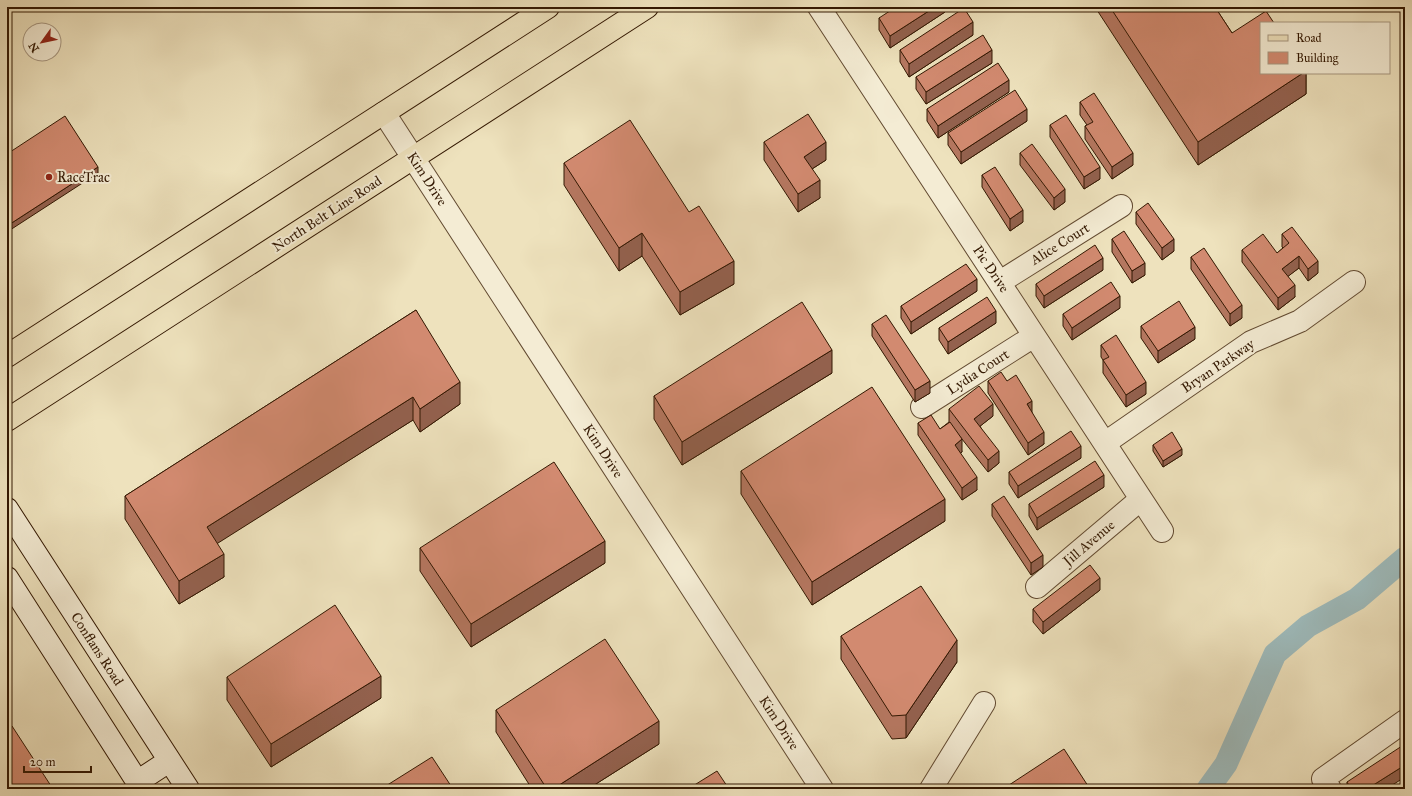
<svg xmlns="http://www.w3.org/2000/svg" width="1412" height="796" font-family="'IM FELL Great Primer',serif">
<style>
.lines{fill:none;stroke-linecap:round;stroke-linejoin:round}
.canal{stroke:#9ebbbc;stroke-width:23}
.minor-casing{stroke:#624a31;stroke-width:24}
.secondary-casing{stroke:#331802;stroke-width:24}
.primary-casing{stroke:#331802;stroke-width:24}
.minor{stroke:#f4ecd4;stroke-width:22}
.secondary{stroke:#f4ecd4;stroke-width:22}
.primary{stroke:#eee2bd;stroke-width:22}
.wall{fill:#b57760;stroke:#331802}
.shaded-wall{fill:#93614e;stroke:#331802}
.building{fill:#d28a70;stroke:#331802}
.poi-dot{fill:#8f2418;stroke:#f4ecd4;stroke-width:1.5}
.labels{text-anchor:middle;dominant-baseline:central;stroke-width:4;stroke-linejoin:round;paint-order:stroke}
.poi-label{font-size:14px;fill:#331802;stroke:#f4ecd4;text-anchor:start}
.street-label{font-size:14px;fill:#331802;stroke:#f4ecd4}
</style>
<rect width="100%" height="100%" fill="#eee2bd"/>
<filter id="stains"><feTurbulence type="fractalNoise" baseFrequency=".005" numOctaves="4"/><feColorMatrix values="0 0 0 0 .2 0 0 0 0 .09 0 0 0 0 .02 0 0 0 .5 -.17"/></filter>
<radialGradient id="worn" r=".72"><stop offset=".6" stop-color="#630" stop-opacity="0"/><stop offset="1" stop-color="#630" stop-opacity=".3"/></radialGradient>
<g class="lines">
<!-- canal -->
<path class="canal" d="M1208,789L1226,764L1275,654L1308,626L1357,599L1405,558"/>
<defs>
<path id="minor" d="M819,7L1162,531
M384,113L822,789
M1000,282L1121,206
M922,407L1034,336
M1105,443L1251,342L1300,321L1354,282
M1037,587L1141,499
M931,789L984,703
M1330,789L1323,779L1405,721"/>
<path id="secondary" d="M7,509L188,789
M7,578L142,789
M137,782L169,761"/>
<path id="primary" d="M7,356L548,7
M7,420L647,7"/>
</defs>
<!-- minor casing -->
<use href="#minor" class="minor-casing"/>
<!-- secondary casing -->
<use href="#secondary" class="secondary-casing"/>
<!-- primary casing -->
<use href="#primary" class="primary-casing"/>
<!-- minor -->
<use href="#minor" class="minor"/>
<!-- secondary -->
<use href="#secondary" class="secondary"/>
<!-- primary -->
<use href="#primary" class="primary"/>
</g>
<!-- wall -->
<path class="wall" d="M945,7V12L890,48L879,30V18Z
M1095,7H1215L1232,33L1306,73V94L1198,165Z
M973,35L909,77L900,62V50Z
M992,63L926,104L916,89V77Z
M1009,92L938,138L927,121V109Z
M1080,102L1133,165L1112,179L1085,139V126L1087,125L1080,115Z
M1027,121L961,164L948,145V133Z
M1050,125L1100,179L1084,189L1050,137Z
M764,142L826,160L812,169L820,198L798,212L764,160Z
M1020,153L1065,202L1054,210L1020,165Z
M564,163L734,284L680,315L642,256L619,271L564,185Z
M982,175L1023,222L1010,231L982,187Z
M1136,212L1174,251L1162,260L1136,224Z
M1282,234L1318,273L1308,281L1299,268L1288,276L1295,297L1278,310L1242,262V250L1277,253L1283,248L1282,247Z
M1112,239L1145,275L1132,283L1112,252Z
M1191,257L1242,318L1230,326L1191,269Z
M1103,270L1044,308L1036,296V284Z
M977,291L911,334L901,318V306Z
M1120,308L1072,340L1063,326V314Z
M416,310L460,404L420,432L413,420L217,543L224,577L179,604L125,519V496Z
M996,323L948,354L939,340V328Z
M872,324L930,393L915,402L872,336Z
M1141,326L1195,339L1158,363L1141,338Z
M1101,345L1146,394L1126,407L1103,373V360L1101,357Z
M832,373L682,465L654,419V396Z
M988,381H1007L1032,413L1044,444L1028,455L988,393Z
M949,409L993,416L980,426L999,463L988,472L958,434L962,452L960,453L977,490L962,500L918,435V423L940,429L949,422Z
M1153,445L1182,455L1163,467L1153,451Z
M1081,458L1018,498L1009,484V472Z
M741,471L945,521L812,605L741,494Z
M1104,487L1037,530L1029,516V504Z
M992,504L1043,567L1031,575L992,516Z
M420,548L605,563L471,647L420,571Z
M1100,590L1043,634L1033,622V609Z
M841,636L957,662L906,738L892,739L841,659Z
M227,677L381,698L271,767L227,700Z
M496,710L659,744L588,789H532L496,732Z
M1347,782L1386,789H1347Z"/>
<!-- shaded-wall -->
<path class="shaded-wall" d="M935,7H945V12L890,48V36Z
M973,22V35L909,77V64Z
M992,50V63L926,104V92Z
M1303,73H1306V94L1198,165V142Z
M1009,80V92L938,138V126Z
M1027,109V121L961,164V152Z
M826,142V160L804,174V157Z
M1133,153V165L1112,179V167Z
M98,167V173L7,232V226Z
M1100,167V179L1084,189V177Z
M820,180V198L798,212V194Z
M1065,189V202L1054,210V198Z
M1023,210V222L1010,231V219Z
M642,233V256L619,271V248Z
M1174,239V251L1162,260V248Z
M1299,256V268L1282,281V269Z
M1103,258V270L1044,308V296Z
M734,261V284L680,315V292Z
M1318,261V273L1308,281V269Z
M1145,263V275L1132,283V271Z
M977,279V291L911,334V322Z
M1295,285V297L1278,310V298Z
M1120,296V308L1072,340V328Z
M1242,305V318L1230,326V314Z
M996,311V323L948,354V342Z
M1195,327V339L1158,363V351Z
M832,350V373L682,465V442Z
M930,381V393L915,402V390Z
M460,382V404L420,432V409Z
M1146,382V394L1126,407V395Z
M413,397V420L207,550V527Z
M1032,401V413L1027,404Z
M993,404V416L974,431V419Z
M1044,432V444L1028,455V443Z
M962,439V452L955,457V445Z
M1081,446V458L1018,498V486Z
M1182,449V455L1163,467V461Z
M999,451V463L988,472V460Z
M1104,475V487L1037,530V518Z
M977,477V490L962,500V488Z
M945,499V521L812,605V582Z
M605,541V563L471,647V624Z
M224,554V577L179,604V581Z
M1043,555V567L1031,575V563Z
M1100,578V590L1043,634V622Z
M957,640V662L906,738V715Z
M381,676V698L271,767V744Z
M659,721V744L588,789H553Z
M1405,765V777L1386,789H1367Z"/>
<!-- building -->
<path class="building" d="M896,7H935L890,36L879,18Z
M1110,7H1215L1232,33L1266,11L1274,23H1261V73H1303L1198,142Z
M964,8L973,22L909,64L900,50Z
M983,35L992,50L926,92L916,77Z
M998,63L1009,80L938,126L927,109Z
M1015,90L1027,109L961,152L948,133Z
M1094,93L1133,153L1112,167L1085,126L1093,122L1080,102Z
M808,114L826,142L804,157L820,180L798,194L764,142Z
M1066,115L1100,167L1084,177L1050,125Z
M65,116L98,167L7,226V154Z
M630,120L689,212L699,206L734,261L680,292L642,233L619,248L564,163Z
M1032,144L1065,189L1054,198L1020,153Z
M995,167L1023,210L1010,219L982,175Z
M1148,203L1174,239L1162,248L1136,212Z
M1292,227L1318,261L1308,269L1299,256L1282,269L1295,285L1278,298L1242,250L1263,234L1277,253L1289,243L1282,234Z
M1124,231L1145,263L1132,271L1112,239Z
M1095,245L1103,258L1044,296L1036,284Z
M1204,248L1242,305L1230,314L1191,257Z
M966,264L977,279L911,322L901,306Z
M1111,282L1120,296L1072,328L1063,314Z
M987,297L996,311L948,342L939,328Z
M1179,301L1195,327L1158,351L1141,326Z
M802,302L832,350L682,442L654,396Z
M416,310L460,382L420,409L413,397L207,527L224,554L179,581L125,496Z
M886,315L930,381L915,390L872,324Z
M1116,335L1146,382L1126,395L1103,360L1109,357L1101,345Z
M1001,372L1007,381L1016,375L1032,401L1027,404L1044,432L1028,443L988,381Z
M979,386L993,404L974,419L999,451L988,460L949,409Z
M872,387L945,499L812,582L741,471Z
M931,415L940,429L950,422L962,439L955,445L977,477L962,488L918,423Z
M1071,431L1081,446L1018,486L1009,472Z
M1172,432L1182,449L1163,461L1153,445Z
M1095,461L1104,475L1037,518L1029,504Z
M554,462L605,541L471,624L420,548Z
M1004,496L1043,555L1031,563L992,504Z
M1090,565L1100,578L1043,622L1033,609Z
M921,586L957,640L906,715L892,716L841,636Z
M335,605L381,676L271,744L227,677Z
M605,639L659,721L553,789H547L496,710Z
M12,726L53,789H7V729Z
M1405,744V765L1367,789H1351L1347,782Z
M1064,749L1090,789H1003Z
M432,757L453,789H381Z
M717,771L729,789H688Z"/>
<!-- markers -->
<circle class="poi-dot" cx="49" cy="177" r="4"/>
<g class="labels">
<!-- poi labels -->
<g class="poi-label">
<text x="57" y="177">RaceTrac</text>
</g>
<!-- street labels -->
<g class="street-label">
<text transform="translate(427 179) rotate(57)">Kim Drive</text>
<text transform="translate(327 214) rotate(-33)">North Belt Line Road</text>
<text transform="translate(1060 244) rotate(-32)">Alice Court</text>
<text transform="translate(991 269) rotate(56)">Pic Drive</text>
<text transform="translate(1218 366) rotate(-34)">Bryan Parkway</text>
<text transform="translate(978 372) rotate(-33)">Lydia Court</text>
<text transform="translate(603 451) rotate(57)">Kim Drive</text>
<text transform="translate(1089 543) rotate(-40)">Jill Avenue</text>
<text transform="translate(97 649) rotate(57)">Conflans Road</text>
<text transform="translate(779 723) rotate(57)">Kim Drive</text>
</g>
</g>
<!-- margin -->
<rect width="1412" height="796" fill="none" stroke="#eee2bd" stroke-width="24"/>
<rect x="8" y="8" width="1396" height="780" fill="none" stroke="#331802" stroke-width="2"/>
<rect x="12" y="12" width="1388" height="772" fill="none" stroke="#331802"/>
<!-- legend -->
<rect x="1260" y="22" width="130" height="52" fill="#f4ecd4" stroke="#a79780"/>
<rect x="1268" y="35" width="20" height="6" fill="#eee2bd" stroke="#a79780"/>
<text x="1296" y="42" font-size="12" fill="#331802">Road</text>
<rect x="1268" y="52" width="20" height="12" fill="#d28a70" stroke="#a79780"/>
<text x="1296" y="62" font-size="12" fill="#331802">Building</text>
<!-- north arrow -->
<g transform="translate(42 42) rotate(237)"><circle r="19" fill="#f4ecd4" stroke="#a79780"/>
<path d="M0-3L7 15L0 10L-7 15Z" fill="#8f2418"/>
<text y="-6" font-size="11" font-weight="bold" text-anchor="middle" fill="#331802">N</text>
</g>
<!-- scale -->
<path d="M24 766v6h67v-6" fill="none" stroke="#331802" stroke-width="2"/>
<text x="30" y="766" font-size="12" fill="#331802" stroke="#f4ecd4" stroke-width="3" paint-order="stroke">20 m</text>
<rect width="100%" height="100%" filter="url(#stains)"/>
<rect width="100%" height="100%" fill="url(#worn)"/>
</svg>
